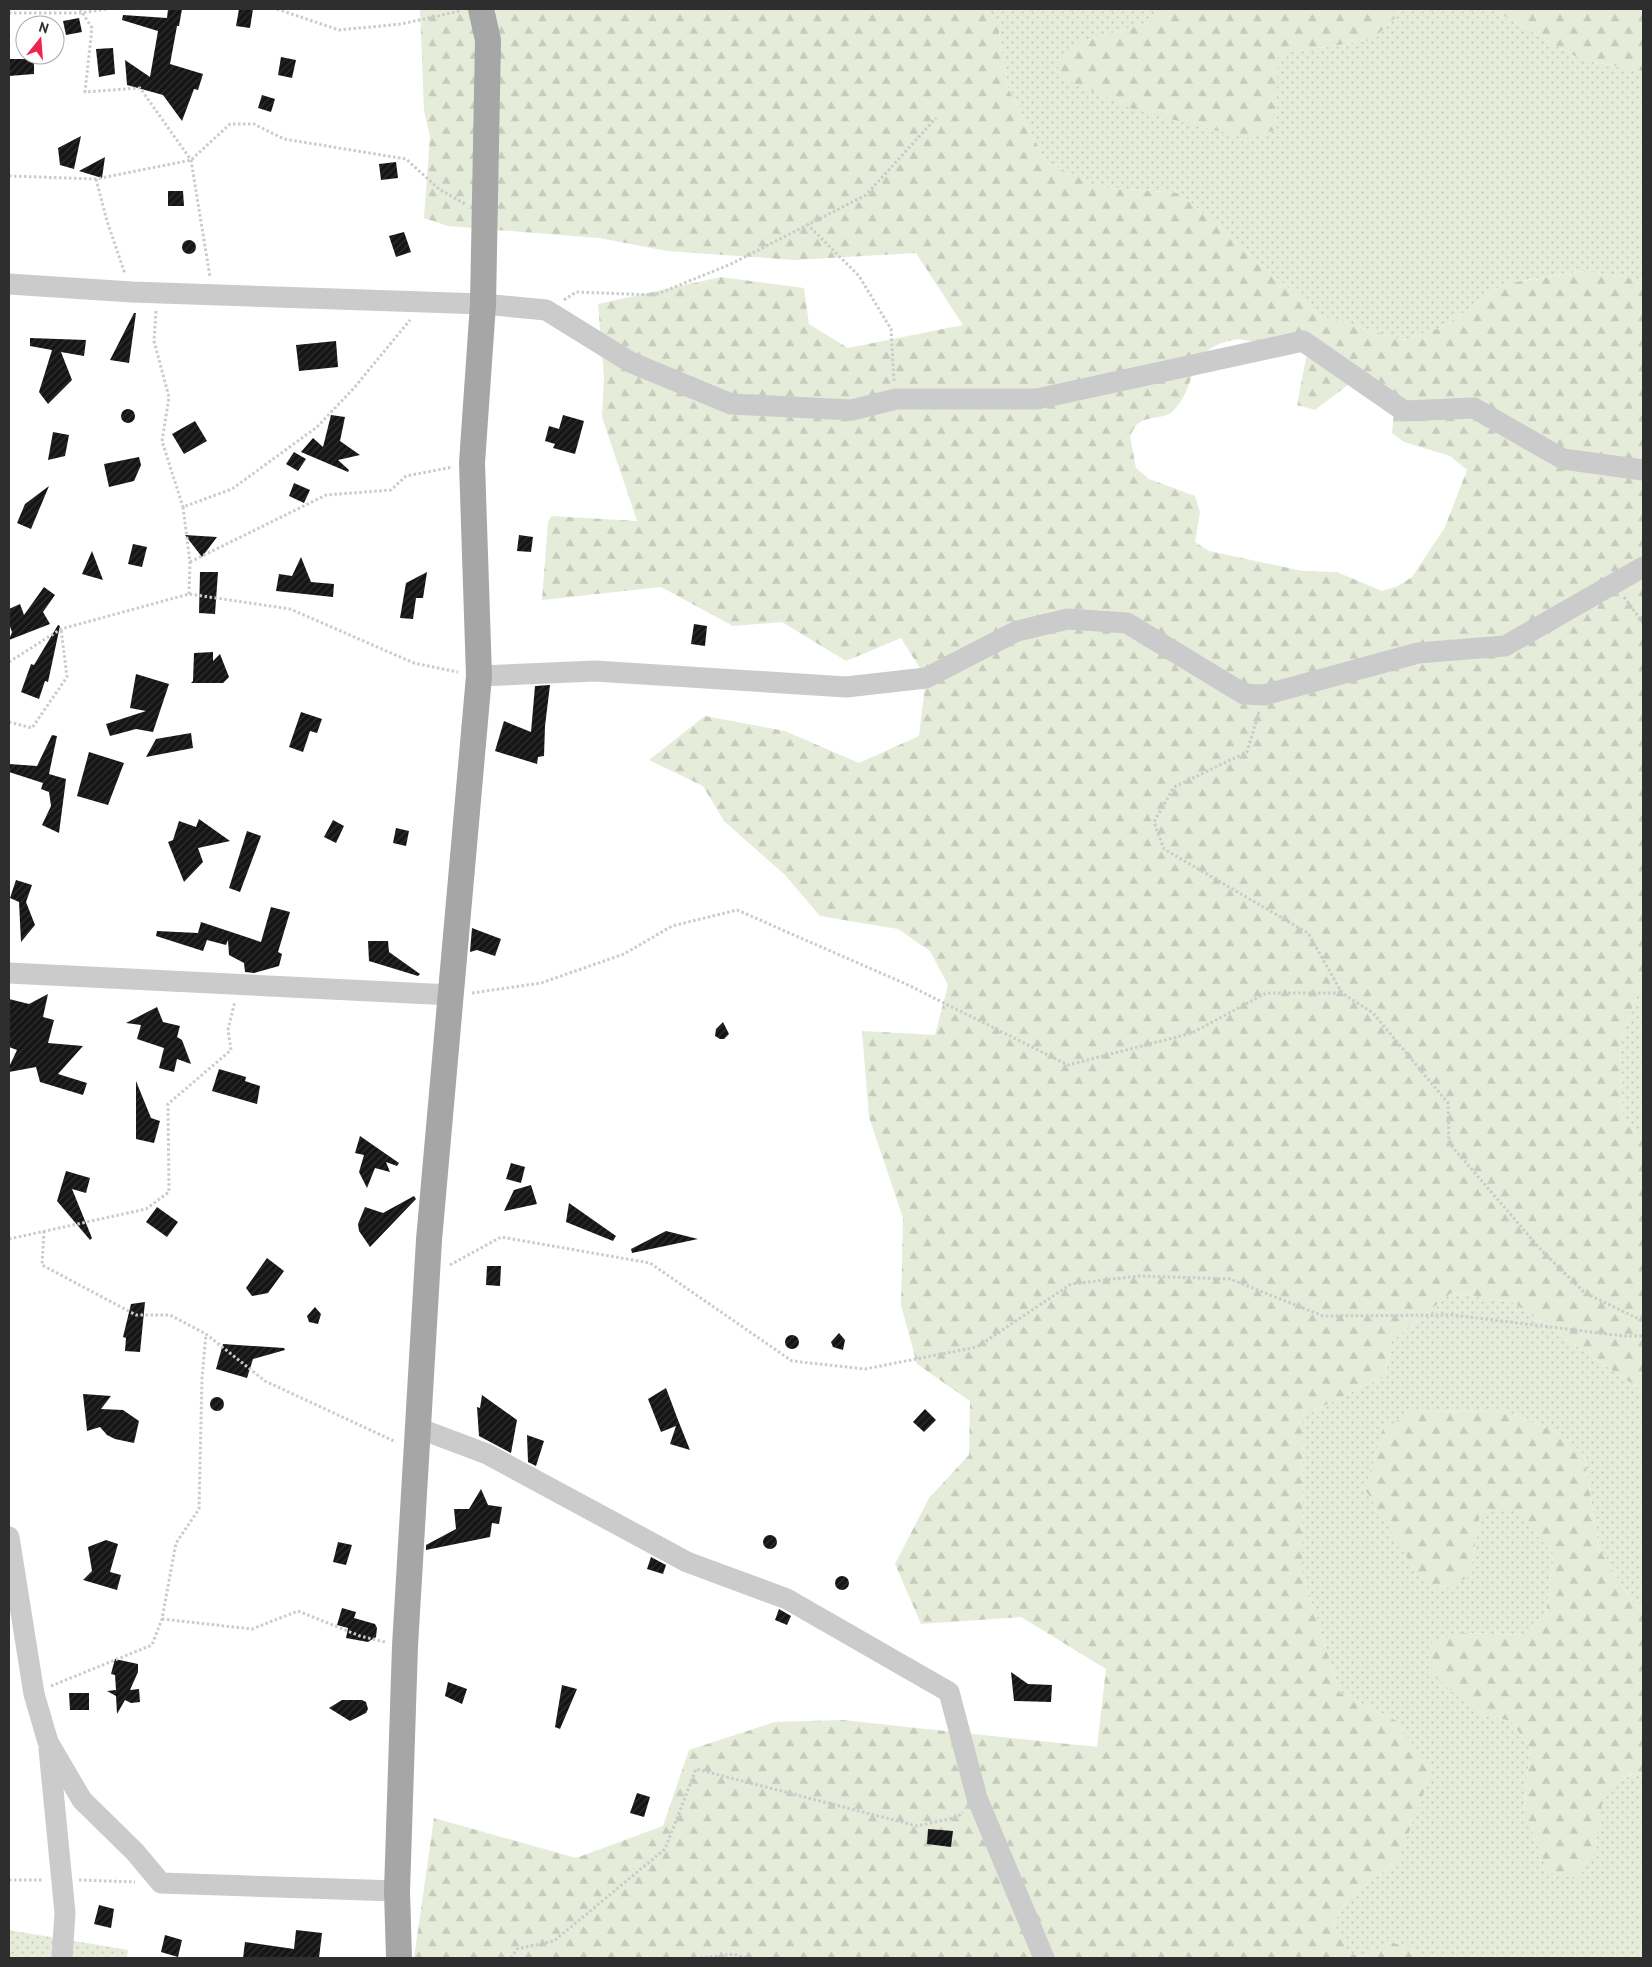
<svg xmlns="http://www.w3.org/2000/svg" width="1652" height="1967" font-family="'PT Sans',sans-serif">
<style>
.grass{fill:url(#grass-dots)}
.forest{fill:url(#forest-firs);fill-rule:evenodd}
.building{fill:url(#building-hatch)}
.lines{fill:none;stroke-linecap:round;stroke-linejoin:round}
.path{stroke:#cbcbcb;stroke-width:3;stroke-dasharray:2.5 2.5;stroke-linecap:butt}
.minor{stroke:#cbcbcb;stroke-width:21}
.major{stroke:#a6a6a6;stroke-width:26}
</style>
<defs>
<pattern id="grass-dots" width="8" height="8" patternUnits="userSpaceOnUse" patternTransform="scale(1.25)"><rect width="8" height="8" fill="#e6ecda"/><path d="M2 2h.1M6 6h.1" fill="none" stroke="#c6cbbb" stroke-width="1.8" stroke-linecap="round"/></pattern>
<pattern id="forest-firs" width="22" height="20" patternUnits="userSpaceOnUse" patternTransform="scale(1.25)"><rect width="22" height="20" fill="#e6ecda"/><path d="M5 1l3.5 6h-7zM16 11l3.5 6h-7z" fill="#c6cbbb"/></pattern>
<pattern id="building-hatch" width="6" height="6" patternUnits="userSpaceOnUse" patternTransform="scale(1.25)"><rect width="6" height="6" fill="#151515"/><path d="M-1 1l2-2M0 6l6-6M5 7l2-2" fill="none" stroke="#2f2f2f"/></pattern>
</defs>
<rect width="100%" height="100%" fill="#fff"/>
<!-- grass -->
<path class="grass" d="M981,9H1160L1157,20L1081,42L1276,130L1277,54L1372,40L1395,18L1391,9H1499L1502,15L1582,60L1643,71V280L1583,271L1503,284L1445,326L1404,340L1320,316L1180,193L1098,187L1046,162L1008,88L997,19Z
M1643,977V1140L1623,1119L1620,1044Z
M1451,1293L1512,1302L1643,1391V1609L1633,1603L1599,1549L1584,1455L1561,1434L1505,1411L1411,1412L1470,1576L1480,1514L1511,1507L1554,1554L1546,1615L1522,1635L1461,1633L1479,1714L1511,1721L1530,1748L1524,1811L1595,1852L1603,1791L1632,1774L1643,1777V1958H1420V1952L1391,1942L1362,1957L1349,1953L1333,1925L1348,1898L1398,1861L1395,1720L1340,1693L1302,1571L1303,1416L1385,1376L1392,1341Z
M9,1930L128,1950L127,1958H9Z"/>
<!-- forest -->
<path class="forest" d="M420,9H981L997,19L1008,88L1046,162L1098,187L1180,193L1320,316L1404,340L1445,326L1503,284L1584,271L1643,280V977L1620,1044L1623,1119L1643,1140V1391L1512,1302L1451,1293L1392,1341L1385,1376L1303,1416L1302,1571L1340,1693L1395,1720L1432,1771L1398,1861L1348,1898L1333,1925L1349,1953L1362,1957L1391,1942L1421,1952L1420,1958H414L434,1818L576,1858L663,1826L689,1750L775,1722L842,1720L1097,1747L1106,1669L1021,1617L921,1624L895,1564L929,1498L969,1455L970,1401L917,1364L901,1305L903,1218L869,1117L862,1031L935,1035L948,985L930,951L898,929L820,916L785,875L724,821L703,786L649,760L705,716L785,731L859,763L919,736L926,678L901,638L846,661L782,622L733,626L661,587L542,600L548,523L551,516L637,521L602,417L604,377L598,304L721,277L804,288L809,324L848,348L963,325L916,253L794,260L667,251L599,238L448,226L424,218L430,136L424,111ZM1239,339L1273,345L1307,353L1297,405L1315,410L1357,378L1395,401L1392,433L1404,442L1450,456L1467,470L1445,527L1412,577L1398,586L1382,591L1337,572L1303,571L1209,551L1195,542L1200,512L1195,496L1149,479L1136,468L1130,436C1132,432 1135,425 1139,423C1148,416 1163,419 1172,412C1201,385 1182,347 1239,339Z
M1160,9H1391L1395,18L1372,40L1278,54L1276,130L1246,138L1135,110L1062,78L1056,63L1081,42L1156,20Z
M1499,9H1643V71L1582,60L1502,15Z
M1505,1411L1561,1434L1584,1455L1599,1549L1633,1603L1643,1609V1777L1631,1774L1604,1791L1595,1852L1578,1879L1548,1872L1524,1811L1530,1748L1511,1721L1479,1714L1431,1674L1432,1642L1461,1633L1522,1635L1546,1615L1554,1554L1511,1508L1480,1514L1470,1576L1441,1591L1415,1570L1365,1489L1383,1429L1411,1412Z"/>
<!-- building -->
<path class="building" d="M168,9H182L179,26H177L170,64L203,74L198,90L194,89L182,121L163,95L127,85L125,60L150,77L158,31L122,20L123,15L167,18Z
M239,9H253L250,28L236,26Z
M79,18L82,32L66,35L63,21Z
M113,48L115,74L99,77L96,49Z
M281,57L296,60L292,78L278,75Z
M9,59H34V74L9,76Z
M262,95L275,99L271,112L258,108Z
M81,136L74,169L60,165L58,148Z
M105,157L102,178L79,171Z
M396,162L398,178L381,180L379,164Z
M168,191H183L184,206H168Z
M404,232L411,252L396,257L389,236Z
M182 247a7 7 0 1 1 14 0a7 7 0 1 1-14 0Z
M134,313H136L129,363L110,360Z
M30,338L86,340L84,356L61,352L72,380L48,404L39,392L52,350L30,346Z
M336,341L338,367L299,371L296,345Z
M121 416a7 7 0 1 1 14 0a7 7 0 1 1-14 0Z
M331,415L345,417L340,441L360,455L338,460L349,470L348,472L301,452L313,438L323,447Z
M563,415L584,421L575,454L553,448L555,444L545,441L549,426L559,429Z
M195,421L207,441L184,454L172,434Z
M53,432L69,435L65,456L48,460Z
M294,452L306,459L298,471L286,464Z
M139,457L141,465L134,481L109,487L104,464Z
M294,483L310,490L304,503L289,496Z
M49,486L31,529L17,523L25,504Z
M185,535L217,537L202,557Z
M519,535L533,537L531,552L517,551Z
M133,544L147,547L142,567L128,564Z
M92,551L103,580L82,574Z
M301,557L311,582L334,584L333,597L276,591L279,574L292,576Z
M200,572H218L215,614L199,613Z
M427,572L423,598H416L413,619L400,618L406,583Z
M44,587L55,595L43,612L50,624L9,640L12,632L9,624V609L20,604L24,615Z
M694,624L707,626L705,646L691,644Z
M58,625L60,626L48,682L45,681L39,699L21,692L31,664L34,665Z
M213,652V661L220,654L229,677L223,683H191L193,681L194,653Z
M136,674L169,684L153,732L136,729L110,736L106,724L146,711L130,708Z
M550,685L545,726L544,756L538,757L537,764L495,751L504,721L531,732L535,686Z
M301,712L322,719L317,733L310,731L303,752L289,747Z
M191,733L193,748L146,757L156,739Z
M52,735L57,736L49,774L66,779L59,833L42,825L51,806L49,792L41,789L43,783L9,772V764L37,766Z
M89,752L124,763L108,805L77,796Z
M199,819L230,841L198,848L203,862L184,882L168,842L173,840L179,821L196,827Z
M333,820L344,826L336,843L324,837Z
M396,828L409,831L406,846L393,843Z
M247,831L261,836L240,892L229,888Z
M16,880L32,885L26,902L35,925L21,942L19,902L10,898Z
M271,907L290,912L278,952L282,954L279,966L254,973L245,972L244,963L229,955L228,940L226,945L207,940L203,951L156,936L157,931L198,933L201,922L261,942Z
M472,928L501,939L495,956L477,950L470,952Z
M368,941H388L389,952L420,974L418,976L369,961Z
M48,994L43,1017L54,1020L48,1043L83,1046L58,1074L87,1083L83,1095L40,1082L36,1067L9,1072V1067L17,1050L9,1047V999L29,1004Z
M157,1007L163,1022L180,1026L177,1037L182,1040L191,1064L177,1059L174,1072L159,1068L164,1048L137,1039L141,1025L126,1023Z
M723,1022L729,1034L724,1039H720L715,1036L716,1029Z
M219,1069L246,1077L245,1081L260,1086L257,1104L212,1091Z
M136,1081L151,1118L160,1121L154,1143L136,1139Z
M360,1136L399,1163L397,1166L386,1162L390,1172L375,1168L367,1188L359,1172L364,1155L355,1153Z
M511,1163L525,1167L521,1183L506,1179Z
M66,1171L90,1178L86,1193L72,1189L92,1238L90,1240L57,1201Z
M531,1185L537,1204L504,1211L514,1190Z
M414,1196L416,1199L370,1247L359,1231L358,1224L365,1207L383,1213Z
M569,1203L616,1236L613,1241L566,1222Z
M157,1207L178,1222L167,1237L146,1222Z
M666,1231L698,1239L632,1253L631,1249Z
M267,1258L284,1271L268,1293L252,1296L246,1288Z
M487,1266H501L500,1286L486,1285Z
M145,1302L140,1352L125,1351L126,1338L123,1337L131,1304Z
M315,1307L321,1314L318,1324L309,1322L307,1316Z
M839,1333L845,1340L843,1350L833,1347L831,1342Z
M785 1342a7 7 0 1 1 14 0a7 7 0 1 1-14 0Z
M223,1344L284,1348L285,1350L253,1359L247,1378L216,1369Z
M666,1388L678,1420L690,1450L670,1444L676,1426L661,1432L648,1399Z
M83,1394L111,1396L101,1409L123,1410L139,1421L134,1443L115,1439L107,1435L100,1427L87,1431Z
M482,1395L517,1420L511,1453L479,1436L477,1407L480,1408Z
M210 1404a7 7 0 1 1 14 0a7 7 0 1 1-14 0Z
M925,1409L936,1420L924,1432L913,1422Z
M527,1435L544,1441L536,1466L528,1462Z
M481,1489L488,1505L502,1507L499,1524L492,1523L490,1537L426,1550V1545L456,1529L454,1509H469Z
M763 1542a7 7 0 1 1 14 0a7 7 0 1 1-14 0Z
M106,1540L118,1544L110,1572L121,1575L117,1590L83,1580L92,1571L88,1547Z
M338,1542L352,1545L346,1565L333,1562Z
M651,1557L666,1565L663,1574L647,1569Z
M835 1583a7 7 0 1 1 14 0a7 7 0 1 1-14 0Z
M342,1608L356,1612L354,1618L375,1624L377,1628L376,1637L368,1642L346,1638L348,1628L337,1625Z
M779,1609L791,1616L787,1625L775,1620Z
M115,1659L138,1664V1672L130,1690L139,1689L140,1702L131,1703L125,1700L117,1714L116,1696L107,1691L116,1690L115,1675L111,1674Z
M1011,1672L1028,1684L1052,1685L1051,1702L1014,1701Z
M448,1682L467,1689L462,1704L445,1696Z
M562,1685L577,1689L560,1729L555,1727Z
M69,1693H89V1710H70Z
M342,1700H362L366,1702L368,1709L366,1713L350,1721L329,1708Z
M637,1793L650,1797L644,1817L630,1813Z
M928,1829L953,1831L951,1847L927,1844Z
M99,1905L114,1909L111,1928L94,1924Z
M296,1930L322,1933L319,1958H243L245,1942L294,1949Z
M165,1935L182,1940L178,1957L161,1952Z"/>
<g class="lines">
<!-- path -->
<path class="path" d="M80,9L92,28L85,92L140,88L191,160L210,277
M277,9L339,30L401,24L460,11
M9,13H80L107,9
M9,176L96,179L191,160L230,124H254L284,139L406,159L439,189L465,204
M96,179L107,221L125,274
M807,224L859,276L891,329L894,381
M564,300L576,292L655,295L731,264L866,195L936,118
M156,311L154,341L169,397L162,441L183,507
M190,562L326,495L391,490L406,476L453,467
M189,594L190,562L183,507L232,489L317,427L354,388L410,320
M1624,597L1643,623
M9,662L61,629L189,594L290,609L414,663L458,672
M1259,712L1247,752L1174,787L1154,822L1164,849L1308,933L1342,993L1373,1013L1448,1103L1449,1143L1542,1251L1585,1293L1643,1321
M9,722L32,728L67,677L61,629
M472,993L541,983L624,954L672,926L737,910L908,985L1068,1065L1192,1033L1266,993H1342
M44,1231L42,1265L136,1315H170L206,1334L265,1381L396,1442
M9,1239L146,1209L169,1192L168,1104L231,1050L228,1030L235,1001
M450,1265L501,1237L650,1263L792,1361L865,1369L977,1347L1071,1284L1139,1276L1230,1279L1323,1316L1453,1315L1624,1336H1643
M162,1619L252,1629L298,1611L360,1636L385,1642
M51,1686L152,1645L162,1619L176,1543L199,1509L202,1378L206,1334
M9,1880H43
M79,1880L135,1882
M511,1958L517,1949L554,1941L665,1849L696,1769L917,1826L958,1817L963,1812
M700,1958L734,1954L745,1958"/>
<!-- minor -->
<path class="minor" d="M9,284L132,292L483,304L546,310L630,362L731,404L852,410L896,399H1037L1303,341L1404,411L1474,408L1563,459L1643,470
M479,676L595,671L846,687L926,678L1017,631L1068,619L1127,623L1244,694L1264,695L1418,653L1505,646L1643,567
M9,973L451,995
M418,1428L487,1454L687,1562L787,1599L949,1692L977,1798L1044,1958
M9,1537L34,1694L48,1742L82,1800L135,1852L161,1883L397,1891
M49,1749L65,1913L62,1958"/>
<!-- major -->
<path class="major" d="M399,1958L397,1891L405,1646L429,1240L479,676L472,463L483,304L488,40L481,9"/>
</g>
<!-- border -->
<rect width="1652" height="1967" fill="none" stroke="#2e2e2e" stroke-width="20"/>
<!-- north arrow -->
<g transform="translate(40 40) rotate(17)"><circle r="24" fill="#ffffff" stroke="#ababab"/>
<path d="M0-4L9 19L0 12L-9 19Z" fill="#ef2551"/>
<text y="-8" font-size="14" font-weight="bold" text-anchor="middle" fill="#2e2e2e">N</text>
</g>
</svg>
